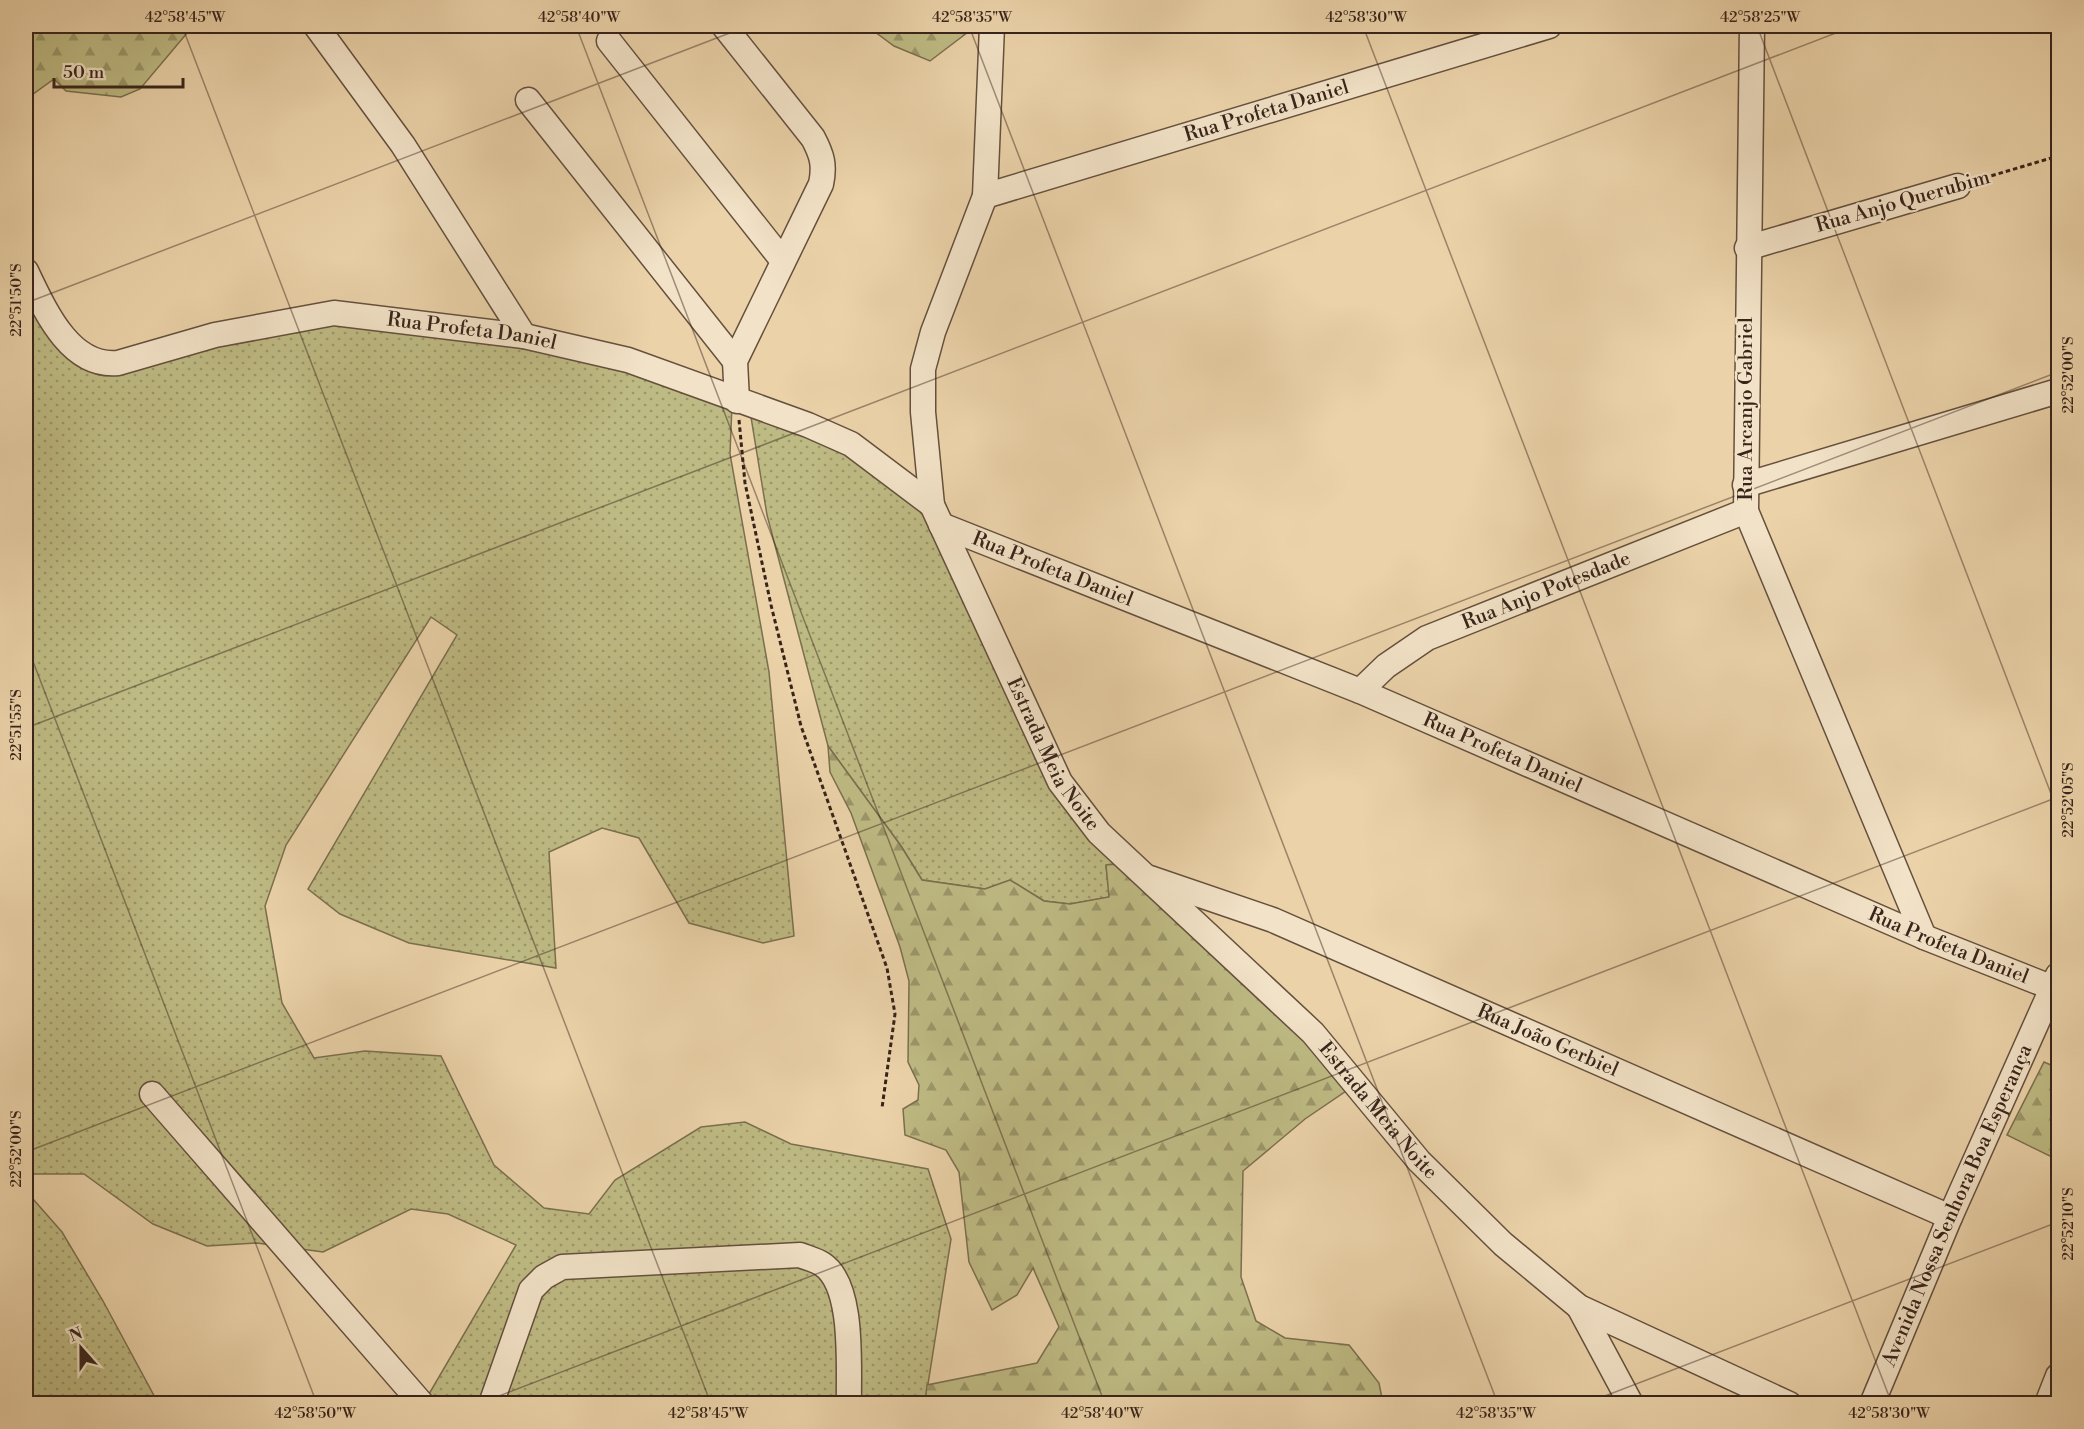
<svg xmlns="http://www.w3.org/2000/svg" width="2084" height="1429" font-family="'Libre Bodoni',serif">
<style>
.green{fill:url(#green-dots);stroke:#7b6f4f;stroke-width:1.5}
.forest{fill:url(#forest-firs);stroke:#7b6f4f;stroke-width:1.5}
.lines{fill:none;stroke-linecap:round;stroke-linejoin:round}
.minor-casing{stroke:#65503e;stroke-width:27}
.path{stroke:#38241b;stroke-width:3;stroke-dasharray:4.5 3;stroke-linecap:butt}
.minor{stroke:#f2e2c7;stroke-width:24}
.ticks{fill:none;stroke:#38241b;stroke-width:1.5;stroke-opacity:0.45}
.labels{text-anchor:middle;dominant-baseline:central;stroke-width:4.5;stroke-linejoin:round;paint-order:stroke}
.street-label{font-size:20px;fill:#38241b;stroke:#f2e2c7}
.neatline{fill:none;stroke:#38241b;stroke-width:2}
.ticks-label{font-size:15px;text-anchor:middle;fill:#38241b}
</style>
<defs>
<pattern id="green-dots" width="8" height="8" patternUnits="userSpaceOnUse" patternTransform="scale(1.5)"><rect width="8" height="8" fill="#beba83"/><path d="M2 2h.1M6 6h.1" fill="none" stroke="#9b976a" stroke-width="1.8" stroke-linecap="round"/></pattern>
<pattern id="forest-firs" width="22" height="20" patternUnits="userSpaceOnUse" patternTransform="scale(1.5)"><rect width="22" height="20" fill="#beba83"/><path d="M5 1l3.5 6h-7zM16 11l3.5 6h-7z" fill="#9b976a"/></pattern>
</defs>
<rect width="100%" height="100%" fill="#ebd2a9"/>
<filter id="stains"><feTurbulence type="fractalNoise" baseFrequency=".00333" numOctaves="4"/><feColorMatrix values="0 0 0 0 .2 0 0 0 0 .09 0 0 0 0 .02 0 0 0 .5 -.17"/></filter>
<radialGradient id="worn" r=".72"><stop offset=".6" stop-color="#630" stop-opacity="0"/><stop offset="1" stop-color="#630" stop-opacity=".3"/></radialGradient>
<!-- green -->
<path class="green" d="M26,277L85,361L330,314L577,350L732,404L730,454L769,672L794,936L763,943L689,923L639,838L602,828L549,852L556,968L409,943L340,914L308,889L457,635L431,617L286,845L265,906L282,1003L314,1058L365,1051L441,1056L494,1165L544,1208L589,1214L615,1180L701,1127L745,1122L791,1144L928,1169L951,1239L925,1403H436L429,1394L516,1245L448,1214L411,1209L323,1252L257,1243L207,1246L153,1224L84,1174H26Z
M750,411L853,451L930,510L1064,798L1121,863L1106,866L1110,897L1070,904L1044,901L1010,880L985,889L922,880L901,846L828,746L767,515Z
M26,1191L62,1232L103,1301L158,1403H36L26,1391Z"/>
<!-- forest -->
<path class="forest" d="M26,26H193L140,89L121,97L66,91L54,79L32,95L30,123L26,134Z
M867,26H976L930,61L894,46Z
M828,746L901,846L922,880L985,889L1010,880L1044,901L1070,904L1109,897L1106,865L1121,863L1286,1011L1349,1089L1305,1119L1243,1171L1241,1277L1256,1321L1285,1338L1349,1345L1379,1383L1383,1403H925L927,1385L1037,1363L1059,1327L1033,1268L1017,1295L992,1310L969,1262L959,1172L946,1150L905,1135L903,1109L918,1100L919,1085L908,1062L909,981L900,947L851,813L830,772Z
M2044,1062L2058,1068V1160L2007,1135Z"/>
<g class="lines">
<defs>
<g id="minor">
<path d="M316,26L403,145L524,336"/>
<path d="M724,26L813,138C822,155 825,165 821,184L735,361L737,401"/>
<path id="s1" d="M992,26L985,196L933,332L923,369V412L932,505L1060,782L1099,833L1313,1033L1419,1161L1503,1244L1579,1307L1789,1404"/>
<path d="M1752,26L1746,511L1924,937"/>
<path d="M609,41L783,261"/>
<path d="M528,100L735,361"/>
<path id="s2" d="M985,196L1549,26"/>
<path d="M1747,248L1958,186"/>
<path id="s3" d="M26,271C44,308 69,368 118,363L215,335L334,313L524,336L628,360L808,425L851,444L932,505"/>
<path d="M1745,485L2058,391"/>
<path id="s4" d="M941,525L1360,691L1924,937L2058,990"/>
<path id="s5" d="M1360,691L1386,666L1427,638L1746,511"/>
<path id="s6" d="M1150,878L1273,920L1950,1217"/>
<path d="M152,1094L422,1404"/>
<path d="M1579,1307L1631,1404"/>
<path d="M491,1404L531,1290L544,1277L562,1267L800,1255C807,1258 816,1260 822,1264C855,1285 848,1368 849,1404"/>
<path id="s7" d="M1872,1404L1950,1217L2058,975"/>
<path d="M2047,1404L2058,1376"/>
</g>
</defs>
<!-- minor casing -->
<use href="#minor" class="minor-casing"/>
<!-- path -->
<path class="path" d="M1977,180L2058,156
M739,420L745,483L771,605L801,726L887,968L895,1014L882,1108"/>
<!-- minor -->
<use href="#minor" class="minor"/>
</g>
<!-- ticks -->
<path class="ticks" d="M182,26L711,1404M576,26L1105,1404M969,26L1498,1404M1363,26L1892,1404M1757,26L2058,812M26,303L748,26M26,643L317,1404M26,728L1854,26M26,1152L2058,372M478,1404L2058,797M1584,1404L2058,1222"/>
<g class="labels">
<!-- street labels -->
<g class="street-label">
<text stroke="none"><textPath href="#s2" startOffset="294">Rua Profeta Daniel</textPath></text>
<text transform="translate(1903 202) rotate(-16)">Rua Anjo Querubim</text>
<text stroke="none"><textPath href="#s3" startOffset="500">Rua Profeta Daniel</textPath></text>
<text transform="translate(1746 409) rotate(-90)">Rua Arcanjo Gabriel</text>
<text stroke="none"><textPath href="#s4" startOffset="120">Rua Profeta Daniel</textPath></text>
<text stroke="none"><textPath href="#s5" startOffset="214">Rua Anjo Potesdade</textPath></text>
<text stroke="none"><textPath href="#s1" startOffset="768">Estrada Meia Noite</textPath></text>
<text stroke="none"><textPath href="#s4" startOffset="606">Rua Profeta Daniel</textPath></text>
<text stroke="none"><textPath href="#s4" startOffset="1092">Rua Profeta Daniel</textPath></text>
<text stroke="none"><textPath href="#s6" startOffset="430">Rua João Gerbiel</textPath></text>
<text stroke="none"><textPath href="#s1" startOffset="1254">Estrada Meia Noite</textPath></text>
<text stroke="none"><textPath href="#s7" startOffset="216">Avenida Nossa Senhora Boa Esperança</textPath></text>
</g>
</g>
<!-- margin -->
<rect width="2084" height="1429" fill="none" stroke="#ebd2a9" stroke-width="66"/>
<!-- north arrow -->
<g transform="translate(81 1348) rotate(339)" stroke="#f2e2c7" stroke-width="4.5" paint-order="stroke">
<path d="M0-4.5L10 22L0 15L-10 22Z" fill="#38241b"/>
<text y="-9" font-size="16" font-weight="bold" text-anchor="middle" fill="#38241b">N</text>
</g>
<!-- scale -->
<path d="M54 78v9h129v-9" fill="none" stroke="#38241b" stroke-width="3"/>
<text x="63" y="78" font-size="18" fill="#38241b" stroke="#f2e2c7" stroke-width="4.5" paint-order="stroke">50 m</text>
<rect x="33" y="33" width="2018" height="1363" class="neatline"/>
<g class="ticks-label">
<text x="185" y="22">42°58'45"W</text>
<text x="579" y="22">42°58'40"W</text>
<text x="972" y="22">42°58'35"W</text>
<text x="1366" y="22">42°58'30"W</text>
<text x="1760" y="22">42°58'25"W</text>
<text transform="translate(16 300) rotate(-90)" y="5">22°51'50"S</text>
<text transform="translate(2068 375) rotate(-90)" y="5">22°52'00"S</text>
<text transform="translate(16 725) rotate(-90)" y="5">22°51'55"S</text>
<text transform="translate(2068 800) rotate(-90)" y="5">22°52'05"S</text>
<text transform="translate(16 1149) rotate(-90)" y="5">22°52'00"S</text>
<text transform="translate(2068 1224) rotate(-90)" y="5">22°52'10"S</text>
<text x="315" y="1418">42°58'50"W</text>
<text x="708" y="1418">42°58'45"W</text>
<text x="1102" y="1418">42°58'40"W</text>
<text x="1496" y="1418">42°58'35"W</text>
<text x="1889" y="1418">42°58'30"W</text>
</g>
<rect width="100%" height="100%" filter="url(#stains)"/>
<rect width="100%" height="100%" fill="url(#worn)"/>
</svg>
